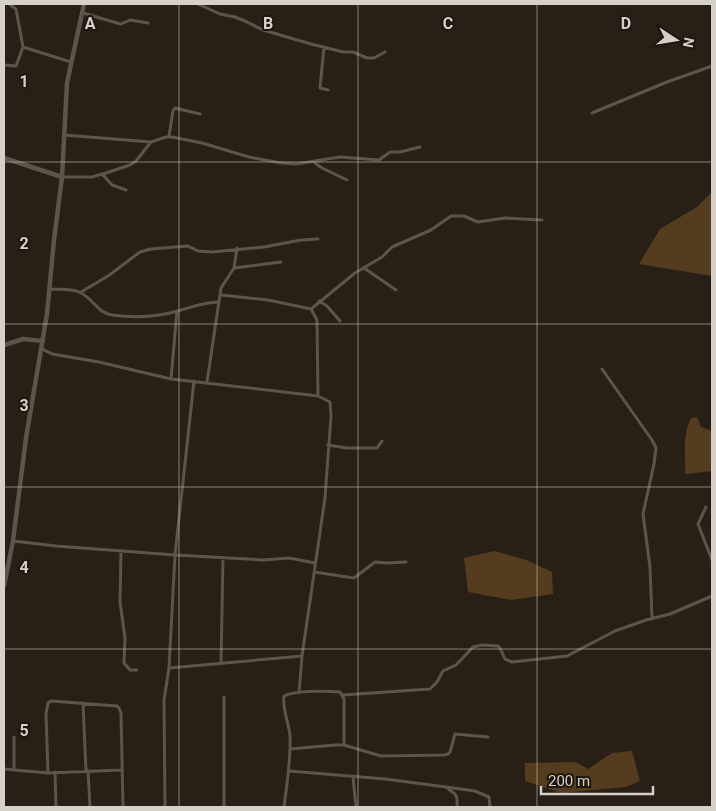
<svg xmlns="http://www.w3.org/2000/svg" width="716" height="811" font-family="Roboto,sans-serif">
<style>
.green{fill:#553c1e}
.lines{fill:none;stroke-linecap:round;stroke-linejoin:round}
.street{stroke:#5d544a;stroke-width:3}
.secondary{stroke:#5d544a;stroke-width:4.5}
.grid{fill:none;stroke:#d6d0ca;stroke-width:1;stroke-opacity:0.55}
.grid-label{font-size:16px;text-anchor:middle;font-weight:bold;fill:#d6d0ca;stroke:#1f170e;stroke-width:4;stroke-linejoin:round;paint-order:stroke}
</style>
<rect width="100%" height="100%" fill="#282017"/>
<!-- green -->
<path class="green" d="M712,192V276L639,264L660,229L697,207Z
M697,417L701,427L712,431V471L685,474C686,456 682,434 691,418Z
M495,551L526,560L552,572L553,594L511,600L468,592L464,558Z
M632,751L640,781L626,787L561,793L525,781V763L576,762L588,769L612,753Z"/>
<g class="lines">
<!-- street -->
<path class="street" d="M9,4L16,9L23,47L71,62
M198,4L220,14L235,17L247,22L263,30L311,44L343,52H353L367,58H374L385,52
M83,13L117,23L121,24L130,20L148,23
M324,47L320,88L328,90
M4,65L16,66L23,47
M592,113L667,82L712,66
M64,135L151,142L166,137H172L202,143L249,157L281,163L296,164L340,157L379,160L390,152H400L420,147
M169,136L173,111L175,108L200,114
M315,163L322,168L347,180
M103,174L130,165L136,161L151,142
M62,177H92L102,174L112,185L126,190
M234,268L281,262
M364,268L396,290
M50,289C59,290 73,288 81,293C93,299 98,313 112,315C134,318 157,317 178,311C192,307 204,302 219,302
M81,292L108,276L140,252L151,249L188,246L198,251L212,252L264,247L301,240L318,239
M221,295L268,300L311,309L317,320L318,396
M319,301L327,306L340,321
M311,309L355,273L382,257L392,247L431,230L451,216H464L478,222L505,218L542,220
M42,349L52,354L99,362L171,379L318,396L330,402L331,416L325,498L302,656L299,693
M602,369L652,440L656,448L654,464L643,514L650,567L652,619
M171,379L177,311
M207,382L221,288L234,268L237,248
M328,445L347,448H377L382,441
M706,507L698,524L712,560
M13,541L56,546L175,555L263,560L289,558L315,563
M121,551L120,602L125,638L124,663L130,670H137
M314,572L354,578L375,562L387,563L406,562
M221,664L223,558
M169,668L302,656
M343,695L430,689L437,682L443,671L456,665L473,647L482,645L498,646L500,648L505,659L512,662L567,656L615,631L646,620L670,614L712,596
M224,697V807
M83,703L86,771
M290,749L335,745H344L381,756L444,755L448,754L450,752L455,734L488,737
M4,769L48,773L122,770
M14,770V737
M88,771L90,807
M289,771L385,779L446,787L455,794L457,798V807
M55,772L56,807
M48,773L46,714L48,703L51,701L117,706L119,708L121,713L123,807
M353,777L356,807
M446,787L475,791L489,797L490,807
M165,807L164,700L169,668L175,555L194,381
M284,807C287,783 291,760 290,736C289,723 282,709 284,696C295,690 328,691 340,692L344,699V745"/>
<!-- secondary -->
<path class="secondary" d="M4,158L62,177
M4,345L23,339L43,341
M4,586L13,541L26,438L47,314L54,240L62,177L67,83L84,4"/>
</g>
<!-- grid -->
<path class="grid" d="M179,4V807M358,4V807M537,4V807M4,162H712M4,324H712M4,487H712M4,649H712"/>
<g class="grid-label">
<text x="90" y="29">A</text>
<text x="268" y="29">B</text>
<text x="448" y="29">C</text>
<text x="626" y="29">D</text>
<text x="24" y="87">1</text>
<text x="24" y="249">2</text>
<text x="24" y="411">3</text>
<text x="24" y="573">4</text>
<text x="24" y="736">5</text>
</g>
<!-- border -->
<rect width="716" height="811" fill="none" stroke="#d6d0ca" stroke-width="10"/>
<!-- north arrow -->
<g transform="translate(676 40) rotate(102)" stroke="#1f170e" stroke-width="4" paint-order="stroke">
<path d="M0-4L9 19L0 12L-9 19Z" fill="#d6d0ca"/>
<text y="-8" font-size="14" font-weight="bold" text-anchor="middle" fill="#d6d0ca">N</text>
</g>
<!-- scale -->
<path d="M541 786v8h112v-8" fill="none" stroke="#d6d0ca" stroke-width="2.5"/>
<text x="548" y="786" font-size="15" fill="#d6d0ca" stroke="#1f170e" stroke-width="4" paint-order="stroke">200 m</text>
</svg>
